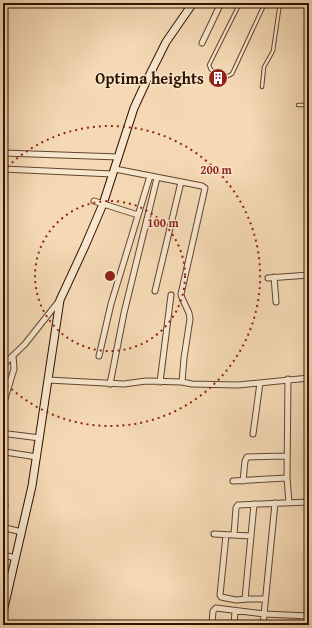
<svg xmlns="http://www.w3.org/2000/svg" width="312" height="628" font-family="'Gentium Book Plus',serif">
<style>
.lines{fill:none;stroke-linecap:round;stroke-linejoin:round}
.lane-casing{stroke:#60452d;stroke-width:4.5}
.street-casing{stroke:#60452d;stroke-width:7}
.secondary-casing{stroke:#2f1400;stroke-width:9}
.lane{stroke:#f8e6ce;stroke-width:2.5}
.street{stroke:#f8e6ce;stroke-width:5}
.secondary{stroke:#f8e6ce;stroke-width:7}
.ring{fill:none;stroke:#8f2418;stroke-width:2;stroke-dasharray:2 4}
.labels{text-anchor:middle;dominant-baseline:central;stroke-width:3;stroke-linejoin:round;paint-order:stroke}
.poi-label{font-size:16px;font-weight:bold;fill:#2f1400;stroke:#f8e6ce;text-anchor:end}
.centre{fill:#8f2418;stroke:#f8e6ce;stroke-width:2}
.ring-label{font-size:12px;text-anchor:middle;font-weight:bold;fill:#8f2418;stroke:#f8e6ce;stroke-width:3;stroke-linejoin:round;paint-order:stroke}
</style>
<rect width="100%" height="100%" fill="#f4d9b4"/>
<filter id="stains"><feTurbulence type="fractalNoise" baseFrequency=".005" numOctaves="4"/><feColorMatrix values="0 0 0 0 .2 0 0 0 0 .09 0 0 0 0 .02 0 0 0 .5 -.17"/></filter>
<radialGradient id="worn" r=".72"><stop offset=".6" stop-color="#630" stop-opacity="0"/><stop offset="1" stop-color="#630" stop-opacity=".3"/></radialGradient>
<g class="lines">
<defs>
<path id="lane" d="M240,3L209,65L211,70L226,76H228L232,74L265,3
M262,3L264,4L280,5
M262,87L264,67L273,51L280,3
M298,105H309"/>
<path id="street" d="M202,43L221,3
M3,153L119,157
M3,169L113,174
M115,169L202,186L205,188L181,294L182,298L189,313L190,319L184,358L182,382
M94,201L138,215
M274,277L276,302
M268,278L309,275
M155,291L181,182
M99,356L111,304L150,176
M3,365L25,344L59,301
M288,379L287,478L289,503
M48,380L124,384L146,381L182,382L192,384L238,385L309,378
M160,382L171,295
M110,384L124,313L157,178
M3,405L14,369L13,356
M8,434L40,438
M253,434L260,383
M5,452L37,457
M233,481L287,478
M243,481L245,461L247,457L287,456
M3,519L5,505
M3,526L5,528L22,532
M214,534L251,536
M226,535L220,595L221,597L236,600L248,599H265
M234,535L236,508L238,505L309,502
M3,555L16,558
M245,599L254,504
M212,625L213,611L216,608L264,614L309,616
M234,625L235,611
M263,625L275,503"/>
<path id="secondary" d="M3,612L32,486L60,300L85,246L103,204L134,108L146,82L166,42L193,3"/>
</defs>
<!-- lane casing -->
<use href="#lane" class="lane-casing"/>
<!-- street casing -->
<use href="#street" class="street-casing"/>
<!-- secondary casing -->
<use href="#secondary" class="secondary-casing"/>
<!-- lane -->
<use href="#lane" class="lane"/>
<!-- street -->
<use href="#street" class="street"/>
<!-- secondary -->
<use href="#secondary" class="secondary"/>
</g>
<!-- distance rings -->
<g class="ring">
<circle cx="110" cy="276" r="75"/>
<path d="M3 171A150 150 0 1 1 3 381"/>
</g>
<!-- icons -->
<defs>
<symbol id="building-disc" viewBox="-11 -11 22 22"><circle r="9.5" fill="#8f2418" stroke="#f8e6ce"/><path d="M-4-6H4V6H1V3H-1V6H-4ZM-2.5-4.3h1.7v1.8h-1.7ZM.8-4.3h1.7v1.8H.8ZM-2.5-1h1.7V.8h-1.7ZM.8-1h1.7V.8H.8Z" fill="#fff"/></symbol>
</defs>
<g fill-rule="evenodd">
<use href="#building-disc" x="207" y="67" width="22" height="22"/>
</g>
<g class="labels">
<!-- poi labels -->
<g class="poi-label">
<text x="204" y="78">Optima heights</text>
</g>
</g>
<circle cx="110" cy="276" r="6" class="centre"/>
<g class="ring-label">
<text x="216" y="174">200 m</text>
<text x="163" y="227">100 m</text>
</g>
<!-- margin -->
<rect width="312" height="628" fill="none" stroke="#f4d9b4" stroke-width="16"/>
<rect x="4" y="4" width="304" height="620" fill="none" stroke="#2f1400" stroke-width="2"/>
<rect x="8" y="8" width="296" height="612" fill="none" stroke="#2f1400"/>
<rect width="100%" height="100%" filter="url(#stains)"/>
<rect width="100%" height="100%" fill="url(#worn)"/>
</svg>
